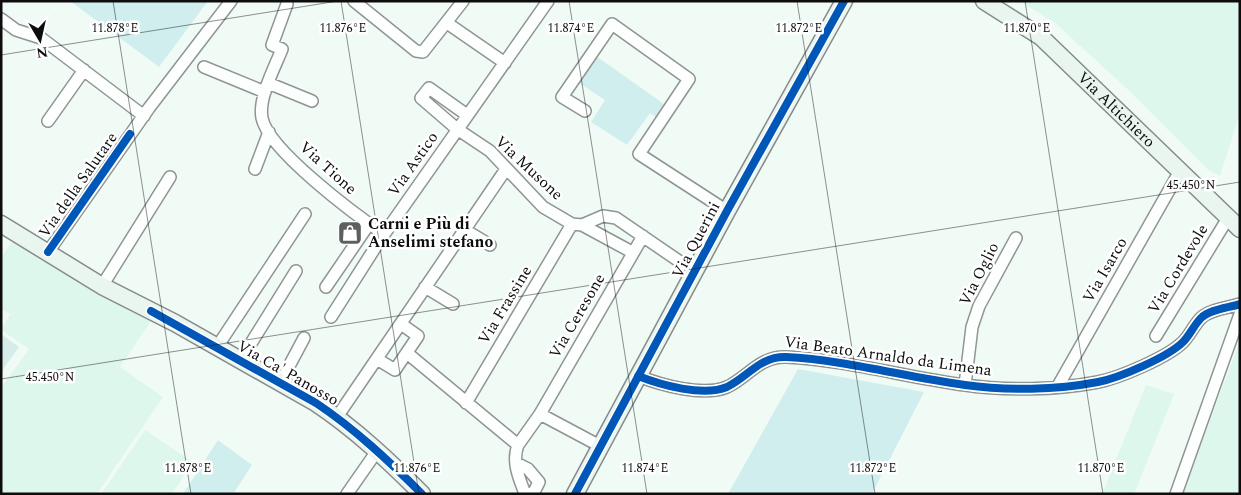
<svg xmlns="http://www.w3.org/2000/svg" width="1241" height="495" font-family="Spectral,serif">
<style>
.farmland{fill:#def7ec}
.green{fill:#d1eeee}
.cemetery{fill:#d6ece9}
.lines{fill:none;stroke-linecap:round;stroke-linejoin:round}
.street-casing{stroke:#909492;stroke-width:14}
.secondary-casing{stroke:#868b89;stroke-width:19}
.street{stroke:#fdfefe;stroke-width:11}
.secondary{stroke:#e9f5ef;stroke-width:16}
.cycleway-casing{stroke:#fff;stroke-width:11}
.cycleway{stroke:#0057b8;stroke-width:8}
.ticks{fill:none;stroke:#0d0d0d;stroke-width:1;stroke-opacity:0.45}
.labels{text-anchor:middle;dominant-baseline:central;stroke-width:5;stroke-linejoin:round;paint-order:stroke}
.street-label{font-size:16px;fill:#0d0d0d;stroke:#fff}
.poi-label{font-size:16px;font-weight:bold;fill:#0d0d0d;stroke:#fff;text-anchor:start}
.ticks-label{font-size:12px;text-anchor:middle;fill:#0d0d0d;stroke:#fff;stroke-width:5;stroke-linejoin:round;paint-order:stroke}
</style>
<rect width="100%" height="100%" fill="#f1fbf6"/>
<!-- farmland -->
<path class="farmland" d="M1019,1H1240V113L1220,176L1207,169L1124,86L1055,23Z
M13,241L94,291L151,321L120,367L163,397L97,494H1V388L29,349L1,330L10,314L1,309V257Z
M1240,341V494H1182L1207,428Z
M1146,385L1174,394L1134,494H1102Z
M145,430L193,462L172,494H101Z"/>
<!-- green -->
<path class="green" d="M70,1H208L159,67Z
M596,56L664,104L656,117L650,113L627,145L591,122L605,100L579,83Z
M798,369L924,392L872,494H728Z
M218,440L252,465L233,494H183Z"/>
<!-- cemetery -->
<path class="cemetery" d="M1,334L19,347L1,372Z"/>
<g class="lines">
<defs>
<path id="street" d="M354,1L416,51L423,52L463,1
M287,4L272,45L282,49C275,67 258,98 262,118C268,150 357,216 384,234
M1,19L16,30L41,38L144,116
M447,23L505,63
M204,67L265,92
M268,83L312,101
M585,111L562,97L612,24L689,79L639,154L727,211
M467,115L429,88L421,98L457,129L490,151L543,207L572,224L582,225L603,216L616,218L695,272
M48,121L84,70
M255,169L269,132
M582,225L632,252
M465,230L490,245
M48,252L149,108L231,1
M102,286L170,177
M326,287L369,224
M425,287L453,304
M331,317L380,240L548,1
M1156,336L1228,218
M217,347L305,214
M407,353L518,445L540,414L643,236
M377,359L395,370L418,336L401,324
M240,361L296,271
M638,376C661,385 703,397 727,387C748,377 760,356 786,357C846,360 905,377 965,385C1007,391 1056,390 1098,382C1119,378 1168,357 1183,342C1190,335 1194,325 1201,318C1210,309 1228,308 1240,304
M280,383L304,338
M965,385L972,327L979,306L1016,238
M1058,386L1180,171
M466,403L572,224
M540,414L600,446
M337,417L506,169
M518,445C512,460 518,476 524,491L529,494
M516,463L528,469L539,482L533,494
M347,494L377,451
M1176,494L1240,314"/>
<g id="secondary">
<path id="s1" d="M984,1L1041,37L1240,229"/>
<path d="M1,224L102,286L175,323L316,403C355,429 389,461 422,494"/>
<path d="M575,494L727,211L844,1"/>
</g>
</defs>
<!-- street casing -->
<use href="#street" class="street-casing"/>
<!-- secondary casing -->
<use href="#secondary" class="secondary-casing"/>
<!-- street -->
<use href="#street" class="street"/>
<!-- secondary -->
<use href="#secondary" class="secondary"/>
<defs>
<path id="cycleway" d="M48,252L130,134
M151,311L316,403C355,429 389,461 422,494
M638,376C661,385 703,397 727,387C748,377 760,356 786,357C846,360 905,377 965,385C1007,391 1056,390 1098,382C1119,378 1168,357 1183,342C1190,335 1194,325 1201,318C1210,309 1228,308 1240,304
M575,494L727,211L844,1"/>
</defs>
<!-- cycleway casing -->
<use href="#cycleway" class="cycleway-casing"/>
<!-- cycleway -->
<use href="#cycleway" class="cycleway"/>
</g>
<!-- ticks -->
<path class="ticks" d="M113,1L191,494M341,1L419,494M569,1L647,494M797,1L875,494M1025,1L1103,494M1,55L338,1M1,379L1240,182"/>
<!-- icons -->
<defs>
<symbol id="shop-square" viewBox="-11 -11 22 22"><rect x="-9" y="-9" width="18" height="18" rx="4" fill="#5d605f" stroke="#fff"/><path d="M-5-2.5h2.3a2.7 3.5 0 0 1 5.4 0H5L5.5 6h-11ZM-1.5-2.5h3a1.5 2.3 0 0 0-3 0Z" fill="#fff"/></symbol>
</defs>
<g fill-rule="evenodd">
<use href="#shop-square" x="336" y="219" width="28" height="28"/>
</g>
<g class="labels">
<!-- street labels -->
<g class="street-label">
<text stroke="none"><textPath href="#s1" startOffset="172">Via Altichiero</textPath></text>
<text transform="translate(413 164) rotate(-55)">Via Astico</text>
<text transform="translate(328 168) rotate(42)">Via Tione</text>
<text transform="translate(529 168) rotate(43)">Via Musone</text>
<text transform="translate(78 185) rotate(-55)">Via della Salutare</text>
<text transform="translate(696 240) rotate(-62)">Via Querini</text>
<text transform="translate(1178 269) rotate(-59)">Via Cordevole</text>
<text transform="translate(1105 270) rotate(-60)">Via Isarco</text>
<text transform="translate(979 274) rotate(-63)">Via Oglio</text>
<text transform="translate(505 305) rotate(-59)">Via Frassine</text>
<text transform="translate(577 316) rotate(-60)">Via Ceresone</text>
<text transform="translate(888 356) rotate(8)">Via Beato Arnaldo da Limena</text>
<text transform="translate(288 373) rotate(30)">Via Ca' Panosso</text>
</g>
<!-- poi labels -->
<g class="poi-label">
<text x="368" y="224">Carni e Più di<tspan x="368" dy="18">Anselimi stefano</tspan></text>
</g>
</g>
<g class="ticks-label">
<text x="115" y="32">11.878°E</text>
<text x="343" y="32">11.876°E</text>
<text x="571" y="32">11.874°E</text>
<text x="799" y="32">11.872°E</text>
<text x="1027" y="32">11.870°E</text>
<text x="1191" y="189">45.450°N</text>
<text x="50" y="381">45.450°N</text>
<text x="188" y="472">11.878°E</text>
<text x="417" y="472">11.876°E</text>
<text x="645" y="472">11.874°E</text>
<text x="873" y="472">11.872°E</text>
<text x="1101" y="472">11.870°E</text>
</g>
<!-- border -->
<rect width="1241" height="495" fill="none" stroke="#0d0d0d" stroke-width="5"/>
<!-- north arrow -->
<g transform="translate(40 40) rotate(171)" stroke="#ffffff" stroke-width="4" paint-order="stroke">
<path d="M0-4L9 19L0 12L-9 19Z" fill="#0d0d0d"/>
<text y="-8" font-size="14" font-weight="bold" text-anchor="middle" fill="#0d0d0d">N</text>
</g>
</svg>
